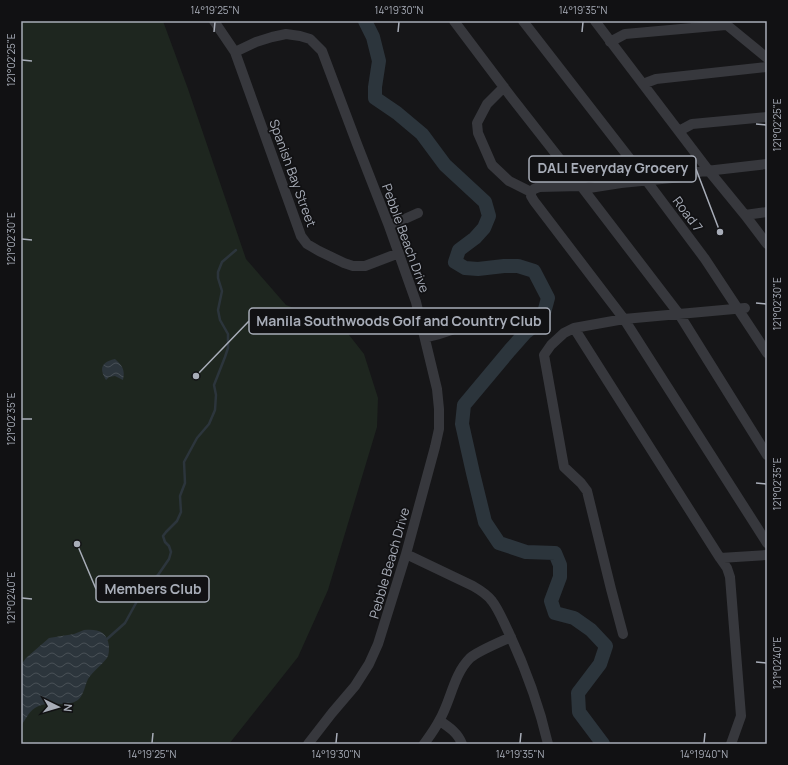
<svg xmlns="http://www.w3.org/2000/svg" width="788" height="765" font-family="Manrope,sans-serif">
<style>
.green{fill:#1e261f}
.water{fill:url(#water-waves)}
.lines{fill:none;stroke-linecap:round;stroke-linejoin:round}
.stream{stroke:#2c353c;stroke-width:2.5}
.river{stroke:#2c353c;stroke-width:14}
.minor{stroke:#37383d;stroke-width:10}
.ticks{fill:none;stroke:#a8adb8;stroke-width:1.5}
.labels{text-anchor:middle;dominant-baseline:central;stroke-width:3.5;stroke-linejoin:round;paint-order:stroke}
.street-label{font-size:13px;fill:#a8adb8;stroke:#111113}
.leader{fill:none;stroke:#a8adb8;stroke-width:1.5}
.callout-dot{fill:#a8adb8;stroke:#111113;stroke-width:1.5}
.callout{fill:#111113;stroke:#a8adb8;stroke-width:1.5}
.callout-label{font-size:14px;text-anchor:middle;font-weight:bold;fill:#a8adb8}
.neatline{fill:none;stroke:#a8adb8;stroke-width:1.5}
.ticks-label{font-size:10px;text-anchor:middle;fill:#a8adb8}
</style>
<defs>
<pattern id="water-waves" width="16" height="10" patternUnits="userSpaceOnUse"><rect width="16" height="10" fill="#2c353c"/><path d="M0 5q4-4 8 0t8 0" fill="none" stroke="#485056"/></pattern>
</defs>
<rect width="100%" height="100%" fill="#161618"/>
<!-- green -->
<path class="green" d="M21,21H163L188,89L246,259L286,305L342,326L364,354L378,398L377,427L328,590L298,657L229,744H21Z"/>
<!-- water -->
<path class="water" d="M115,359C123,366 125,370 123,380L115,376L109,377L106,380C99,369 101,362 115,359Z
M84,630C98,629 107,631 109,646C109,650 109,655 107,658C101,666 93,671 88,679C85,685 84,694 79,699C68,709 49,699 35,708C28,712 26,720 21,725V665L26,658L49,638L74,634Z"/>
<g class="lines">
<!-- stream -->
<path class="stream" d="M107,639L125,623L136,603L138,597L144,588L158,575L169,559L171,552L169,546L165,542L163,536L166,532L177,521L181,512L180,496L185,483L184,462L197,438L209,424L215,410L216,395L214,385L225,357L228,348V334L220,320L218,310L222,291L218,278V272L222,262L236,250"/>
<!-- river -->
<path class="river" d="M365,21L373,37L379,61L375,87V98L397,113L422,134L445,165L485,202L489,216L484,228L475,238L459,250L455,262L465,268L478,269L504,266H518L534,271L548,298L542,320L525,333L510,350L464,405L462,424L473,473L485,522L499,543L526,552L555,553L560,565V577L551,601L555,613L574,618L591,630L606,646L600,664L578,693L579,712L603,744"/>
<!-- minor -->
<path class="minor" d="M214,21L235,52L301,236L307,244L319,251L344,263L353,266H365L399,253
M454,21L512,98L581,186L679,314L767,455
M523,21L634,164L705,259L767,353
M595,21L709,171L745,215L767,244
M722,21L767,58
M610,42L625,34L726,25
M235,52L256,42L272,37L286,34L300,36L310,39L322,51L357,144L389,226L416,302L437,389L439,409V429L435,447L406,554L378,644L369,664L355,686L332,713L308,744
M643,84L656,79L767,67
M504,87L487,104L477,123L478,133L492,165L509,181L531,192
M679,131L692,124L767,117
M683,171L689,173L767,164
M689,173L682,177L621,183L589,188L581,186L539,187L534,189L531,192V196L534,201L624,319L767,543
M745,215L767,212
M389,226L418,213
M574,328L720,558L727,568L730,577L741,716L731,744
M425,338C442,333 455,330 470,321
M406,554L473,586C480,590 487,594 492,601C499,610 503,621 508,631C525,667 539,705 548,744
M720,558L767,555
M623,634L611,589L587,491L581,483L564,467L544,355L551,345L564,333L574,328L624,319L745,308
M440,721C449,727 458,733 462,744
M424,744C429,737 435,729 439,721C451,701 453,675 470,658C478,651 500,642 511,637"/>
</g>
<!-- ticks -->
<path class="ticks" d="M214,32L215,22M398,32L399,22M582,32L583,22M22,60L32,61M756,124L766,125M22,239L32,240M756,303L766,304M22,419H32M756,483L766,484M22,598L32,599M756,662L766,663M152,743L153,733M336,743L337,733M520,743L521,733M704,743L705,733"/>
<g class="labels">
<!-- street labels -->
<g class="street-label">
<text transform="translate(293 173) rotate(70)">Spanish Bay Street</text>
<text transform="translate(688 214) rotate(53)">Road 7</text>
<text transform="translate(406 238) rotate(70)">Pebble Beach Drive</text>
<text transform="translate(389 563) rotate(-74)">Pebble Beach Drive</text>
</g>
</g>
<!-- callouts -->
<path class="leader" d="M720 232L696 169M196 376L249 321M77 544L96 589"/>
<g class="callout-dot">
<circle cx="720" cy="232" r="4"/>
<circle cx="196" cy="376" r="4"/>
<circle cx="77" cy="544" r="4"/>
</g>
<g class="callout">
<rect x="529" y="156" width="167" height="26" rx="4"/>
<rect x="249" y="308" width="301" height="26" rx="4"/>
<rect x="96" y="576" width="113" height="26" rx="4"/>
</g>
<g class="callout-label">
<text x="613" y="173">DALI Everyday Grocery</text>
<text x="399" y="326">Manila Southwoods Golf and Country Club</text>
<text x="153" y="594">Members Club</text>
</g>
<!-- border -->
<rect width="788" height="765" fill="none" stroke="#111113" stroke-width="44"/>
<!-- north arrow -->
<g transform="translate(58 707) rotate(95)" stroke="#111113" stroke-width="3" paint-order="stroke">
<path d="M0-3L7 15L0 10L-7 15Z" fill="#a8adb8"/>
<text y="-6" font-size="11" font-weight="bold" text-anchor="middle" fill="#a8adb8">N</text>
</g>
<rect x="22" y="22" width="744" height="721" class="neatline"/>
<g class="ticks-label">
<text x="215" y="14">14°19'25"N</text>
<text x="399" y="14">14°19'30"N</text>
<text x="583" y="14">14°19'35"N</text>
<text transform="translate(11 60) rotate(-90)" y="4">121°02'25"E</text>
<text transform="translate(777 125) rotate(-90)" y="4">121°02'25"E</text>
<text transform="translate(11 239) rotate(-90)" y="4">121°02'30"E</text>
<text transform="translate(777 304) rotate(-90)" y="4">121°02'30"E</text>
<text transform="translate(11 419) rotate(-90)" y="4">121°02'35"E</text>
<text transform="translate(777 484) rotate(-90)" y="4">121°02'35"E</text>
<text transform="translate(11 598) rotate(-90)" y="4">121°02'40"E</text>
<text transform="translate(777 663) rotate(-90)" y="4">121°02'40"E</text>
<text x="152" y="758">14°19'25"N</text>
<text x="336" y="758">14°19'30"N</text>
<text x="520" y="758">14°19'35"N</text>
<text x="704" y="758">14°19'40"N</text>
</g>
</svg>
